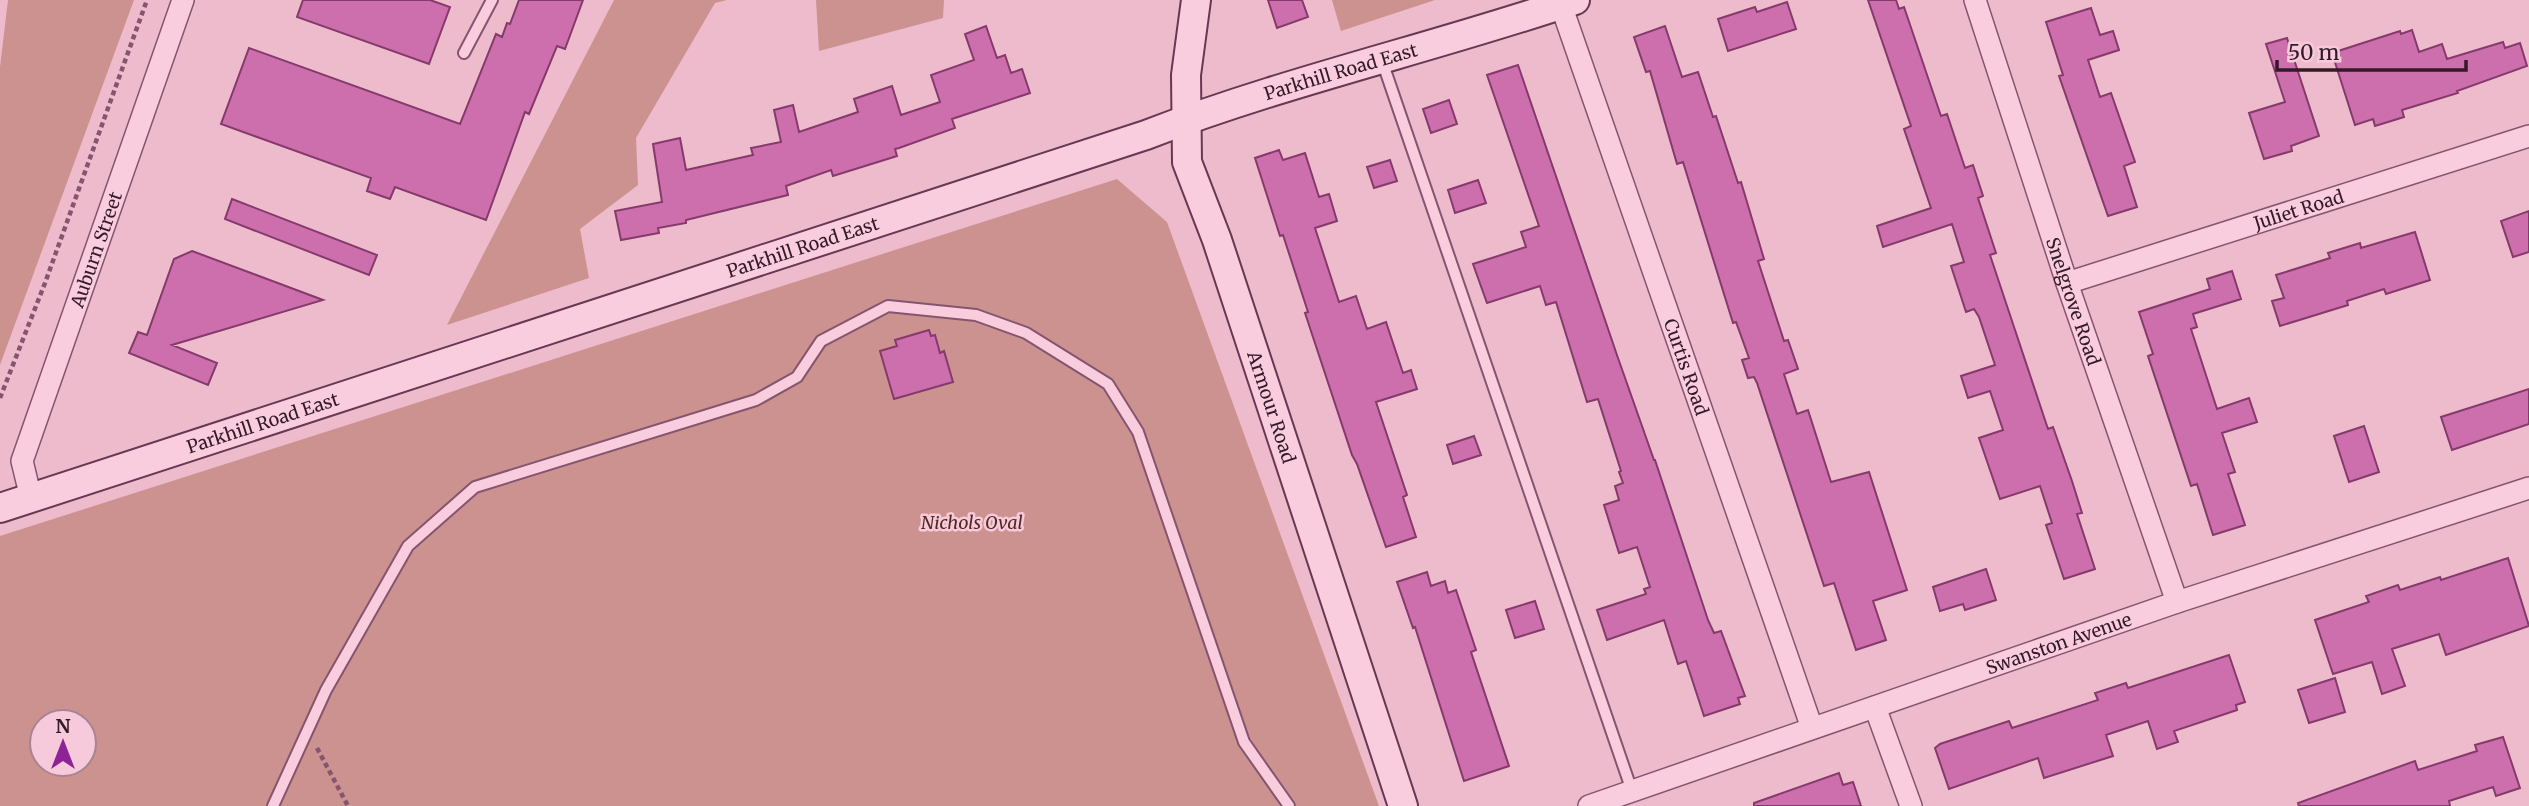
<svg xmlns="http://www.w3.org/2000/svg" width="2529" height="806" font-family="Merriweather,serif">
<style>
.green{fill:#cc928f;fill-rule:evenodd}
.building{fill:#ce6fad;stroke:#853a6c;stroke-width:2}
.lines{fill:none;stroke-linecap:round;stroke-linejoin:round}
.service-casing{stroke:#85556f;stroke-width:14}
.minor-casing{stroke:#85556f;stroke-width:24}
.secondary-casing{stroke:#673852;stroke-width:32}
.path{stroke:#85556f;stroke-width:4.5;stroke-dasharray:5 3.5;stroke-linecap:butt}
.service{stroke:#f9cddd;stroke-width:10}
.minor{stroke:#f9cddd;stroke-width:21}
.secondary{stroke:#f9cddd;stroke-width:28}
.labels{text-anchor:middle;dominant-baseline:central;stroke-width:5;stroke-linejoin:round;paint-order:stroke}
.street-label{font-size:18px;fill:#341a29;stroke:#f6cada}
.park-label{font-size:18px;font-style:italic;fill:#512920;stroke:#f6cada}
</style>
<rect width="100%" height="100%" fill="#eebbcd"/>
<!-- green -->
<path class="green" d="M8,0H134L0,365V67Z
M614,0H727L715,3L636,138L638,185L580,229L589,278L447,325Z
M816,0H944L943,18L819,51Z
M1332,0H1435L1341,31Z
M1117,179L1167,222L1379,806H0V536ZM42,722H84V764H42Z"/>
<!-- building -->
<path class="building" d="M303,0H430L450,7L429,64L297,17Z
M519,0H583L565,49L557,46L529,114L525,112L486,220L395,187L390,199L367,191L371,178L221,124L249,48L460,124L496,34L502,37L507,23L510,24Z
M1268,0H1302L1308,17L1277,28Z
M1868,0H1896L1899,9L1904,7L1941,116L1947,114L1965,168L1973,165L1983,196L1978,198L1996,253L1990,255L2048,429L2053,427L2072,481L2082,513L2077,514L2095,569L2064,579L2046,525L2052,523L2040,486L2000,499L1979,438L2003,430L1990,391L1968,398L1961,376L1995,365L1979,317L1974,309L1966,312L1951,266L1964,262L1952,224L1883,247L1877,226L1931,208L1904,129L1911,126Z
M1787,2L1796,29L1728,51L1718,19L1755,7L1757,12Z
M2091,8L2100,35L2113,31L2119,50L2088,60L2100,97L2111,93L2135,162L2124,166L2137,207L2108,216L2059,76L2063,75L2046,22Z
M986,26L997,58L1005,55L1011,73L1022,69L1030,93L952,119L955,128L899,148L895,149L897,156L833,176L831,170L786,186L788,195L686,220V223L658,228L659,233L621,240L615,211L662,202L653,144L680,138L686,170L753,155L751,148L781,142L774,110L793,105L799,132L858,112L854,99L892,86L901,115L940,102L931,75L974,60L965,34Z
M1665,26L1682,77L1698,72L1713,117L1716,116L1738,183L1741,182L1764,259L1758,261L1784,341L1788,340L1798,369L1784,374L1797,414L1808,410L1831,482L1869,472L1907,590L1873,601L1886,640L1856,650L1834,583L1824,586L1757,383L1754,377L1748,378L1742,360L1749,358L1736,322L1733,323L1683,162L1677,164L1650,71L1646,72L1634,37Z
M2412,30L2419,52L2442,44L2447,59L2503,42L2505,48L2520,43L2527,66L2457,91L2458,93L2402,110L2404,117L2375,126L2373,119L2355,125L2332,53L2400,31L2401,34Z
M2287,38L2319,136L2291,146L2292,151L2264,159L2249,113L2285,102L2266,44Z
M1518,65L1618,358L1654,460H1655L1708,620L1714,633L1721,631L1745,696L1738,698L1740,704L1704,716L1686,661L1678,664L1664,620L1607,640L1597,610L1646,594L1644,589L1650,587L1637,547L1619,553L1604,505L1619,500L1615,486L1623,483L1619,472L1621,471L1598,399L1587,402L1556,302L1546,305L1540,286L1487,303L1473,264L1526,247L1521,232L1539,226L1487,75Z
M1449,100L1457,124L1431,133L1423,109Z
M1279,150L1283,160L1305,153L1319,197L1329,194L1337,221L1315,228L1339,302L1356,296L1367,329L1386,322L1403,373L1411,370L1417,389L1376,402L1407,495L1403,497L1416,537L1386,547L1357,464L1352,455L1305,313L1308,312L1283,235L1280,236L1255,158Z
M1390,160L1397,181L1374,188L1367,167Z
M1478,180L1486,203L1455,213L1448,190Z
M232,199L377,255L369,275L225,219Z
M2529,211V252L2513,257L2501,221Z
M2415,232L2430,280L2386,294L2384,289L2347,301L2348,305L2280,326L2272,301L2284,298L2276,275L2330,258L2328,253L2360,243L2361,248Z
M192,251L323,300L172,345L217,363L208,385L129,353L138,332L147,335L174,259Z
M2232,271L2241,299L2193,314L2197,327L2191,329L2217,409L2249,398L2257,422L2222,433L2235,472L2228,474L2245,525L2213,535L2197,484L2191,486L2148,356L2153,354L2139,312L2210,289L2207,279Z
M929,330L931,336L935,335L940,353L944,351L953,382L894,399L880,351L897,346L895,340Z
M2529,389V424L2452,450L2441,417Z
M2364,426L2379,472L2349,482L2334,436Z
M1474,436L1481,455L1453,464L1447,445Z
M2508,558L2529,626L2446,655L2439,634L2392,649L2405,686L2382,694L2372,662L2333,674L2315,620L2369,602L2366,596L2398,585L2400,590L2440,577L2441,580Z
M1986,569L1996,600L1965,610L1963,604L1940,611L1933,587Z
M1427,572L1431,586L1445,581L1448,593L1456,590L1476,650L1471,652L1509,766L1464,781L1415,627L1413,628L1397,582Z
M1535,601L1544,629L1515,638L1506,610Z
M2229,655L2245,702L2236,705L2237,710L2174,731L2178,742L2157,749L2148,721L2106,735L2113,756L2044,778L2038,758L1949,789L1935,748L1940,744L2009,721L2012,728L2098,700L2095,693L2126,683L2128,688Z
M2335,678L2345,712L2309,723L2298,690Z
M2503,737L2520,788L2496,796L2493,787L2449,801L2450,806H2299L2298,803L2415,761L2418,770L2477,751L2475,745Z
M1839,773L1843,785L1853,782L1861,806H1754V803Z"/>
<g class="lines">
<defs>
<path id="service" d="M464,53L492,0
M1382,61L1632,791
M273,806L326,690L408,546L475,487L756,400L797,377L821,341L888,306L976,315L1026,333L1108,384L1138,432L1244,742L1289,806"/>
<g id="minor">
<path id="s1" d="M1975,0L2067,283L2177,602"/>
<path id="s2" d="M1561,5L1812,728"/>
<path id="s3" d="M2067,283L2529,136"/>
<path id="s4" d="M31,498L22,461L183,0"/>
<path d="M1875,707L1911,806"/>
<path id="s5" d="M1589,806L2177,602L2529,488"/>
</g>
<g id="secondary">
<path id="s6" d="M1196,0L1186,75L1187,162L1217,240L1403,806"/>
<path id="s7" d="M0,508L1146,135C1286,81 1433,48 1575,0"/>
</g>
</defs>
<!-- service casing -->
<use href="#service" class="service-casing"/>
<!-- minor casing -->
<use href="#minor" class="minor-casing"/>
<!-- secondary casing -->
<use href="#secondary" class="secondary-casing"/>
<!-- path -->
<path class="path" d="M0,398L45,283L147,0
M317,748L348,806"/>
<!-- service -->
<use href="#service" class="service"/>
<!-- minor -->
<use href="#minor" class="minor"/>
<!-- secondary -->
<use href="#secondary" class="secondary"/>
</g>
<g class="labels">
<!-- street labels -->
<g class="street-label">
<text stroke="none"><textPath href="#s7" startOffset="1410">Parkhill Road East</textPath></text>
<text stroke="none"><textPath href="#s3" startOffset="243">Juliet Road</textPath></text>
<text stroke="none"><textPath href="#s7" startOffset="844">Parkhill Road East</textPath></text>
<text stroke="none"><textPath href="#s4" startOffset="262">Auburn Street</textPath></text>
<text stroke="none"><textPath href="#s1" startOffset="317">Snelgrove Road</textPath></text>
<text stroke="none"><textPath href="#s2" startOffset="383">Curtis Road</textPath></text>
<text stroke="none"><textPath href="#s6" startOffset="422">Armour Road</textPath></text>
<text stroke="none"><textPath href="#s7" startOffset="276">Parkhill Road East</textPath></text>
<text stroke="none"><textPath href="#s5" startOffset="497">Swanston Avenue</textPath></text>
</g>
<!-- park labels -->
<g class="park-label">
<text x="972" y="522">Nichols Oval</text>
</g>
</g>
<!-- north arrow -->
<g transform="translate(63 743)"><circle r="33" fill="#f6cada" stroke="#a88493" stroke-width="2"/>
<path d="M0-5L12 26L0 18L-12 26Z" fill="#8d2395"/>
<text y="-10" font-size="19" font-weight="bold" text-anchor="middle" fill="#341a29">N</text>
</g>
<!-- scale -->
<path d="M2277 60v10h189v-10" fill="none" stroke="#341a29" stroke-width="3.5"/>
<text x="2288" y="60" font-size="21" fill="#341a29" stroke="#f6cada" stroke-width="5" paint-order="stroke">50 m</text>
</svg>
